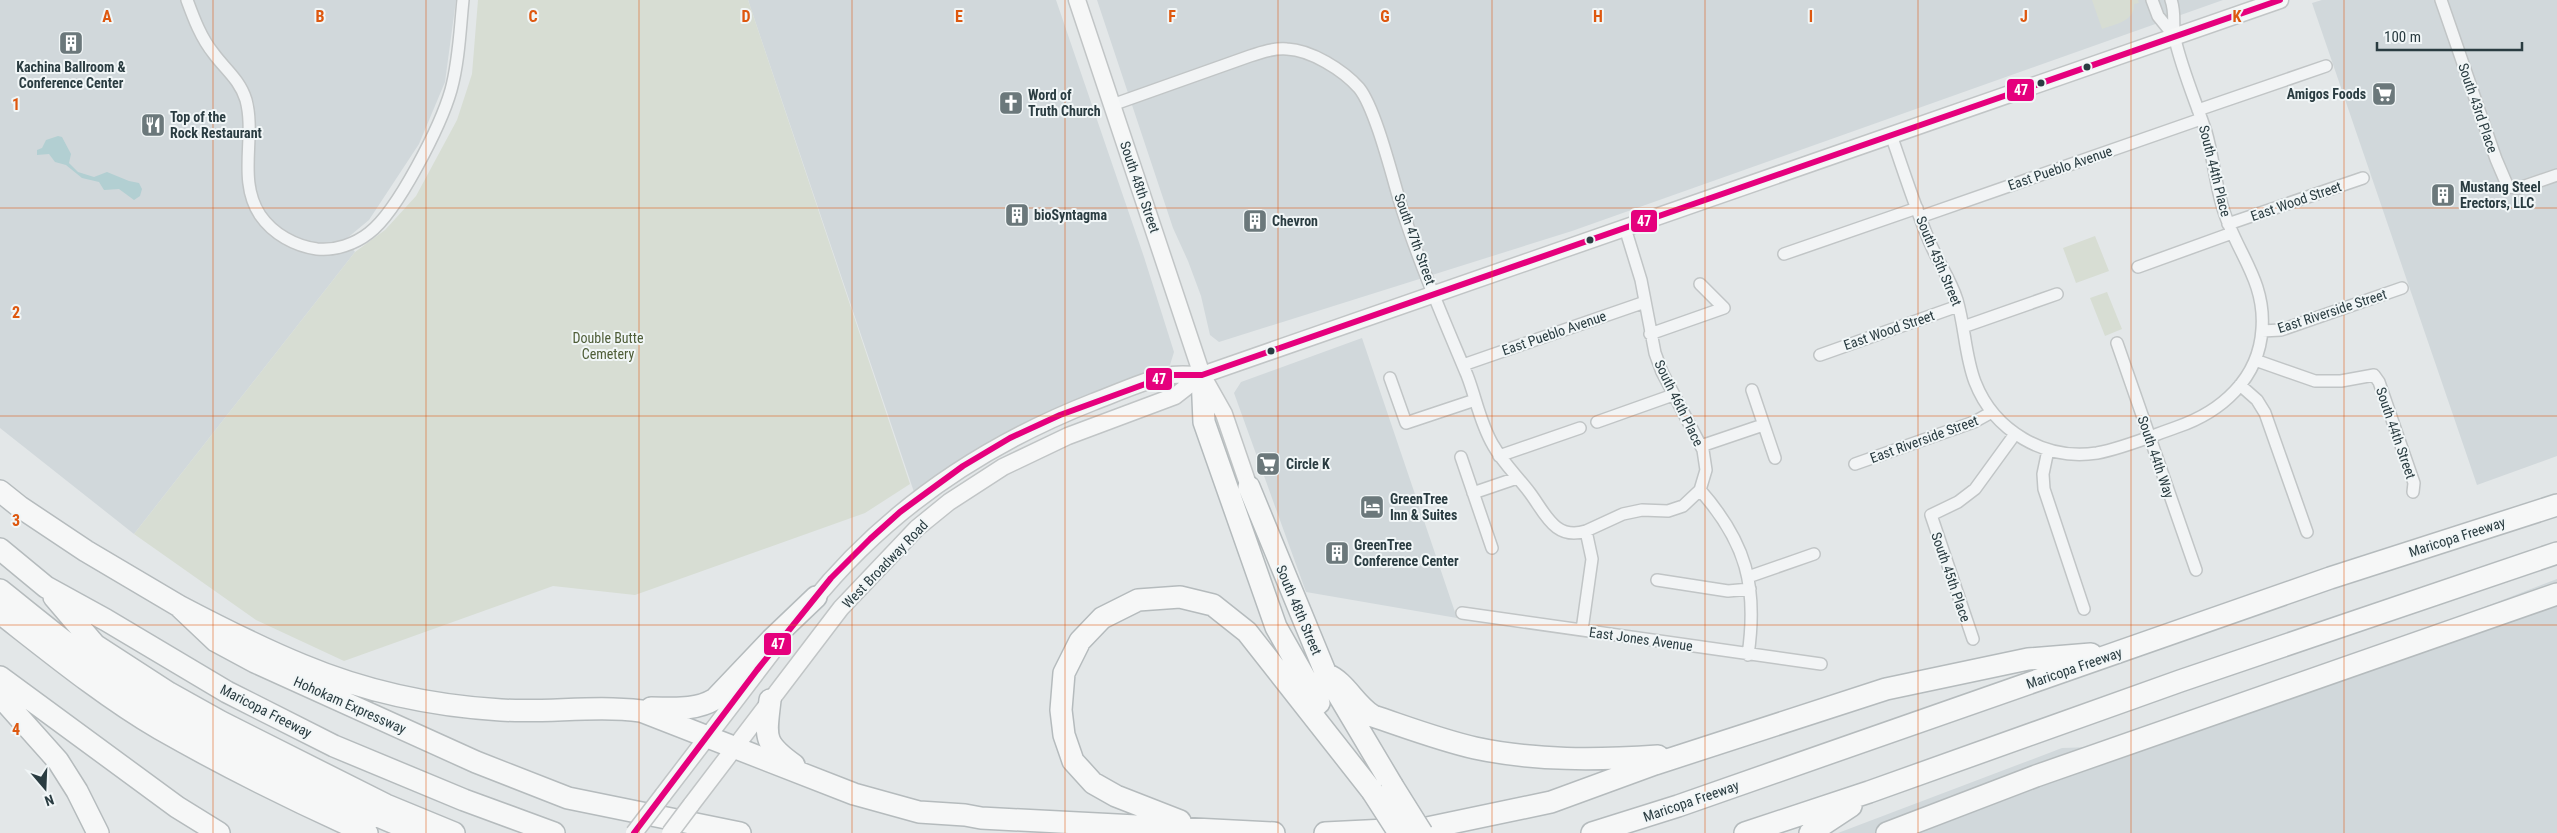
<svg xmlns="http://www.w3.org/2000/svg" width="2557" height="833" font-family="'Roboto Condensed',sans-serif">
<style>
.built{fill:#d1d8db}
.green{fill:#d7ddd3}
.water{fill:#b2cfd2}
.lines{fill:none;stroke-linecap:round;stroke-linejoin:round}
.street-casing{stroke:#c1c5c6;stroke-width:14}
.secondary-casing{stroke:#c1c5c6;stroke-width:19}
.highway-casing{stroke:#b5bbbd;stroke-width:24}
.street{stroke:#f2f4f5;stroke-width:11}
.secondary{stroke:#f6f7f7;stroke-width:16}
.highway{stroke:#f6f7f7;stroke-width:21}
.secondary-bridge-casing{stroke:#c1c5c6;stroke-width:19;stroke-linecap:butt}
.highway-bridge-casing{stroke:#b5bbbd;stroke-width:24;stroke-linecap:butt}
.secondary-bridge{stroke:#f6f7f7;stroke-width:16}
.highway-bridge{stroke:#f6f7f7;stroke-width:21}
.bus-1-casing{stroke:#f1f6f7;stroke-width:10}
.bus-1{stroke:#e5007d;stroke-width:6}
.grid{fill:none;stroke:#de580f;stroke-width:1;stroke-opacity:0.55}
.bus-dot{fill:#2a3c41;stroke:#f1f6f7;stroke-width:2}
.labels{text-anchor:middle;dominant-baseline:central;stroke-width:4;stroke-linejoin:round;paint-order:stroke}
.poi-label{font-size:14px;font-weight:bold;fill:#2a3c41;stroke:#f1f6f7;text-anchor:start}
.street-label{font-size:14px;fill:#2a3c41;stroke:#f1f6f7}
.park-label{font-size:14px;fill:#4e5d37;stroke:#f1f6f7}
.grid-label{font-size:16px;text-anchor:middle;font-weight:bold;fill:#de580f;stroke:#f1f6f7;stroke-width:4;stroke-linejoin:round;paint-order:stroke}
.line-badge{stroke:#f1f6f7;stroke-width:2}
.badge-label{font-size:14px;text-anchor:middle;font-weight:bold;fill:#fff}
</style>
<rect width="100%" height="100%" fill="#e3e7e8"/>
<!-- built -->
<path class="built" d="M0,0H456L445,82L419,144L369,220L346,239L355,252L134,534L0,428Z
M748,0H1056L1144,257L1174,352L1170,365L1071,402L1025,423L963,457L914,492Z
M1097,0H2223L1572,231L1219,342L1210,335L1201,296L1188,261L1173,228Z
M2322,0H2557V456L2477,485L2312,3Z
M1362,338L1457,618L1306,592L1234,393L1241,382Z
M2557,579V833H1838L2062,748L2123,746Z"/>
<!-- green -->
<path class="green" d="M478,0H748L910,484L865,513L635,595L553,586L344,661L256,620L134,534L355,252L385,230L416,196L457,120L472,74Z
M2092,0H2138L2139,3L2134,4C2135,21 2116,24 2102,29Z
M2095,236L2109,271L2076,283L2063,248Z
M2107,292L2122,329L2105,336L2090,298Z"/>
<!-- water -->
<path class="water" d="M58,136L62,137L71,154L69,163L78,172L94,177L107,172L129,181L139,183L142,189L140,196L134,200L119,189L104,190L99,182L82,178L66,165L55,162L49,154L37,155V150L42,148L46,140Z"/>
<g class="lines">
<defs>
<path id="street" d="M187,0C194,19 201,38 214,54C225,69 240,80 246,100C256,137 237,180 260,215C273,234 295,246 317,249C335,251 355,244 369,233C398,211 441,125 451,90C459,61 460,29 463,0
M2152,0L2158,16L2175,37
M2441,0L2496,159L2508,187L2519,188L2557,175
M1112,105L1250,56C1262,52 1274,48 1287,49C1311,50 1343,70 1359,88C1376,109 1393,180 1402,209C1420,265 1444,320 1467,375C1476,398 1480,423 1493,445C1503,463 1518,477 1530,493C1545,513 1555,541 1586,531L1592,559L1582,630
M2198,110L2326,66
M1891,135C1903,169 1914,204 1928,238C1936,259 1950,278 1957,300C1965,327 1965,356 1975,382C1994,431 2045,461 2097,453C2124,448 2151,436 2177,427C2221,412 2259,379 2262,329C2266,279 2234,250 2222,205C2215,181 2213,156 2206,132C2196,102 2182,70 2175,39C2172,25 2176,13 2171,0
M1920,217L2201,119
M2228,224L2363,178
M1784,254L1917,208
M2138,267L2232,233
M1963,327L2057,294
M2262,331L2281,330L2402,288
M1650,334L1724,308L1700,284
M2117,343L2196,570
M1820,355L1958,306
M2255,360L2315,381H2341L2374,375L2379,382L2414,483L2413,492
M1463,365L1645,302
M1390,378L1406,423L1475,400
M2240,385L2257,400L2265,413L2307,532
M1752,390L1775,458
M1597,422L1673,395
M1701,446L1763,425
M2048,450L2043,474L2044,489L2084,609
M1499,456L1580,428
M1461,457L1492,548
M1855,464L1974,422L1992,412
M1700,490C1746,542 1758,586 1748,655
M1473,493L1517,478
M1586,531L1623,514L1642,510L1668,511L1683,506L1700,490L1706,470L1703,450L1662,372L1655,353L1641,280L1625,228
M1748,577L1814,554
M1657,580L1728,591L1750,589
M1462,613L1821,664
M1973,639L1931,515L1958,502L1975,489L2015,434"/>
<path id="secondary" d="M1077,0L1202,375L1224,414L1249,487
M810,605C885,511 981,446 1093,402C1112,395 1154,376 1172,375C1182,374 1192,375 1202,375L2280,0
M663,795L773,651
M691,805L841,608L917,528L949,502L1003,467L1068,436L1175,396L1202,375"/>
<path id="highway" d="M1202,375L1204,422L1276,627L1319,703
M1249,487L1326,674L1392,785
M0,491L20,507L86,551L179,606L216,641L255,662L476,762L568,798L740,833
M0,549L46,587L106,620L227,692L334,746L464,800L554,833
M0,590C39,621 79,655 121,682C214,741 316,792 419,833
M54,597L95,645L169,693L221,722L386,805L454,833
M179,606C219,627 260,648 302,665C364,691 434,706 501,710C548,713 595,705 641,711L854,794L919,812L965,815L981,818L1274,833
M0,613C50,652 105,697 160,729C227,767 297,802 367,833
M1326,674C1346,682 1354,704 1373,716C1406,727 1440,740 1475,748C1535,761 1597,760 1658,756
M0,677L177,807L219,833
M0,696L58,761L77,791L98,833
M770,700C766,737 762,742 794,765
M651,708C673,708 695,711 715,699L772,639L816,597
M1180,821L1116,796L1093,783L1073,761L1064,735L1061,710L1064,673L1080,641L1102,618L1138,600L1180,597L1213,605L1247,632L1372,791
M1325,833L1427,828L1551,802L1655,764L1886,689L2028,659L2091,654
M1592,833L1678,806L2330,578L2557,505
M1745,833L1869,792L2180,681L2557,553
M1810,833L1851,806
M1887,833L2036,776L2557,594"/>
</defs>
<!-- street casing -->
<use href="#street" class="street-casing"/>
<!-- secondary casing -->
<use href="#secondary" class="secondary-casing"/>
<!-- highway casing -->
<use href="#highway" class="highway-casing"/>
<!-- street -->
<use href="#street" class="street"/>
<!-- secondary -->
<use href="#secondary" class="secondary"/>
<!-- highway -->
<use href="#highway" class="highway"/>
<defs>
<path id="secondary-bridge" d="M634,833L663,795
M670,833L691,805"/>
<path id="highway-bridge" d="M1392,785L1422,833
M1372,791L1399,833"/>
</defs>
<!-- secondary-bridge casing -->
<use href="#secondary-bridge" class="secondary-bridge-casing"/>
<!-- highway-bridge casing -->
<use href="#highway-bridge" class="highway-bridge-casing"/>
<!-- secondary-bridge -->
<use href="#secondary-bridge" class="secondary-bridge"/>
<!-- highway-bridge -->
<use href="#highway-bridge" class="highway-bridge"/>
<defs>
<path id="bus-1" d="M634,833L757,670L831,578L870,539L900,512L963,466L1010,438L1060,415L1170,375H1202L2280,0"/>
</defs>
<!-- bus-1 casing -->
<use href="#bus-1" class="bus-1-casing"/>
<!-- bus-1 -->
<use href="#bus-1" class="bus-1"/>
</g>
<!-- grid -->
<path class="grid" d="M213,0V833M426,0V833M639,0V833M852,0V833M1065,0V833M1278,0V833M1492,0V833M1705,0V833M1918,0V833M2131,0V833M2344,0V833M0,208H2557M0,416H2557M0,625H2557"/>
<!-- icons -->
<defs>
<symbol id="building-square" viewBox="-11 -11 22 22"><rect x="-9" y="-9" width="18" height="18" rx="4" fill="#6b787b" stroke="#f1f6f7"/><path d="M-4-6H4V6H1V3H-1V6H-4ZM-2.5-4.3h1.7v1.8h-1.7ZM.8-4.3h1.7v1.8H.8ZM-2.5-1h1.7V.8h-1.7ZM.8-1h1.7V.8H.8Z" fill="#fff"/></symbol>
<symbol id="supermarket-square" viewBox="-11 -11 22 22"><rect x="-9" y="-9" width="18" height="18" rx="4" fill="#6b787b" stroke="#f1f6f7"/><path d="M-6-5.5h2.5l.6 2H6L4.5 2H-2.5L-4.4-4H-6ZM-1.5 3.2a1.3 1.3 0 1 0 .1 0ZM3 3.2a1.3 1.3 0 1 0 .1 0Z" fill="#fff"/></symbol>
<symbol id="church-square" viewBox="-11 -11 22 22"><rect x="-9" y="-9" width="18" height="18" rx="4" fill="#6b787b" stroke="#f1f6f7"/><path d="M-1.2-6h2.4v3.5h3.3v2.4h-3.3V6h-2.4V-.1h-3.3v-2.4h3.3Z" fill="#fff"/></symbol>
<symbol id="restaurant-square" viewBox="-11 -11 22 22"><rect x="-9" y="-9" width="18" height="18" rx="4" fill="#6b787b" stroke="#f1f6f7"/><path d="M-5-6h1v4h1v-4h1v4h1v-4h1v5L-1.5 .5V6h-2V.5L-5-1ZM5-6V6H3V1.5H1.5Q1.5-4 5-6Z" fill="#fff"/></symbol>
<symbol id="hotel-square" viewBox="-11 -11 22 22"><rect x="-9" y="-9" width="18" height="18" rx="4" fill="#6b787b" stroke="#f1f6f7"/><path d="M-6-4.5h1.5V1H6V5H4.5V3h-9V5H-6ZM-4 0a1.8 1.8 0 1 1 3.6 0ZM.5 0V-2.5h3Q6-2.5 6 0Z" fill="#fff"/></symbol>
</defs>
<g fill-rule="evenodd">
<use href="#building-square" x="57" y="29" width="28" height="28"/>
<use href="#supermarket-square" x="2370" y="80" width="28" height="28"/>
<use href="#church-square" x="997" y="89" width="28" height="28"/>
<use href="#restaurant-square" x="139" y="111" width="28" height="28"/>
<use href="#building-square" x="2429" y="181" width="28" height="28"/>
<use href="#building-square" x="1003" y="201" width="28" height="28"/>
<use href="#building-square" x="1241" y="207" width="28" height="28"/>
<use href="#supermarket-square" x="1254" y="450" width="28" height="28"/>
<use href="#hotel-square" x="1358" y="493" width="28" height="28"/>
<use href="#building-square" x="1323" y="539" width="28" height="28"/>
</g>
<!-- markers -->
<g class="bus-dot">
<circle cx="2087" cy="67" r="4.5"/>
<circle cx="2041" cy="83" r="4.5"/>
<circle cx="1590" cy="240" r="4.5"/>
<circle cx="1271" cy="351" r="4.5"/>
</g>
<g class="labels">
<!-- poi labels -->
<g class="poi-label">
<text x="71" y="67" text-anchor="middle">Kachina Ballroom &amp;<tspan x="71" dy="16">Conference Center</tspan></text>
<text x="2366" y="94" text-anchor="end">Amigos Foods</text>
<text x="1028" y="95">Word of<tspan x="1028" dy="16">Truth Church</tspan></text>
<text x="170" y="117">Top of the<tspan x="170" dy="16">Rock Restaurant</tspan></text>
<text x="2460" y="187">Mustang Steel<tspan x="2460" dy="16">Erectors, LLC</tspan></text>
<text x="1034" y="215">bioSyntagma</text>
<text x="1272" y="221">Chevron</text>
<text x="1286" y="464">Circle K</text>
<text x="1390" y="499">GreenTree<tspan x="1390" dy="16">Inn &amp; Suites</tspan></text>
<text x="1354" y="545">GreenTree<tspan x="1354" dy="16">Conference Center</tspan></text>
</g>
<!-- street labels -->
<g class="street-label">
<text transform="translate(2478 108) rotate(71)">South 43rd Place</text>
<text transform="translate(2060 168) rotate(-19)">East Pueblo Avenue</text>
<text transform="translate(2215 171) rotate(76)">South 44th Place</text>
<text transform="translate(1140 187) rotate(71)">South 48th Street</text>
<text transform="translate(2296 201) rotate(-19)">East Wood Street</text>
<text transform="translate(1415 239) rotate(70)">South 47th Street</text>
<text transform="translate(1939 261) rotate(67)">South 45th Street</text>
<text transform="translate(2332 311) rotate(-18)">East Riverside Street</text>
<text transform="translate(1889 330) rotate(-19)">East Wood Street</text>
<text transform="translate(1554 333) rotate(-19)">East Pueblo Avenue</text>
<text transform="translate(1679 403) rotate(64)">South 46th Place</text>
<text transform="translate(2396 433) rotate(71)">South 44th Street</text>
<text transform="translate(1924 439) rotate(-20)">East Riverside Street</text>
<text transform="translate(2156 457) rotate(71)">South 44th Way</text>
<text transform="translate(2457 537) rotate(-18)">Maricopa Freeway</text>
<text transform="translate(885 564) rotate(-46)">West Broadway Road</text>
<text transform="translate(1951 577) rotate(71)">South 45th Place</text>
<text transform="translate(1299 610) rotate(67)">South 48th Street</text>
<text transform="translate(1641 639) rotate(8)">East Jones Avenue</text>
<text transform="translate(2074 668) rotate(-19)">Maricopa Freeway</text>
<text transform="translate(350 705) rotate(24)">Hohokam Expressway</text>
<text transform="translate(266 711) rotate(27)">Maricopa Freeway</text>
<text transform="translate(1691 801) rotate(-19)">Maricopa Freeway</text>
</g>
<!-- park labels -->
<g class="park-label">
<text x="608" y="338">Double Butte<tspan x="608" dy="16">Cemetery</tspan></text>
</g>
</g>
<g class="grid-label">
<text x="107" y="22">A</text>
<text x="320" y="22">B</text>
<text x="533" y="22">C</text>
<text x="746" y="22">D</text>
<text x="959" y="22">E</text>
<text x="1172" y="22">F</text>
<text x="1385" y="22">G</text>
<text x="1598" y="22">H</text>
<text x="1811" y="22">I</text>
<text x="2024" y="22">J</text>
<text x="2237" y="22">K</text>
<text x="16" y="110">1</text>
<text x="16" y="318">2</text>
<text x="16" y="526">3</text>
<text x="16" y="735">4</text>
</g>
<g class="line-badge">
<rect x="2006" y="78" width="29" height="24" rx="5" fill="#e5007d"/>
<rect x="1630" y="209" width="28" height="24" rx="5" fill="#e5007d"/>
<rect x="1145" y="367" width="28" height="24" rx="5" fill="#e5007d"/>
<rect x="763" y="632" width="29" height="24" rx="5" fill="#e5007d"/>
</g>
<g class="badge-label">
<text x="2021" y="95">47</text>
<text x="1644" y="226">47</text>
<text x="1159" y="384">47</text>
<text x="778" y="649">47</text>
</g>
<!-- north arrow -->
<g transform="translate(45 788) rotate(161)" stroke="#f1f6f7" stroke-width="4" paint-order="stroke">
<path d="M0-4L9 19L0 12L-9 19Z" fill="#2a3c41"/>
<text y="-8" font-size="14" font-weight="bold" text-anchor="middle" fill="#2a3c41">N</text>
</g>
<!-- scale -->
<path d="M2377 42v8h145v-8" fill="none" stroke="#2a3c41" stroke-width="2.5"/>
<text x="2384" y="42" font-size="15" fill="#2a3c41" stroke="#f1f6f7" stroke-width="4" paint-order="stroke">100 m</text>
</svg>
